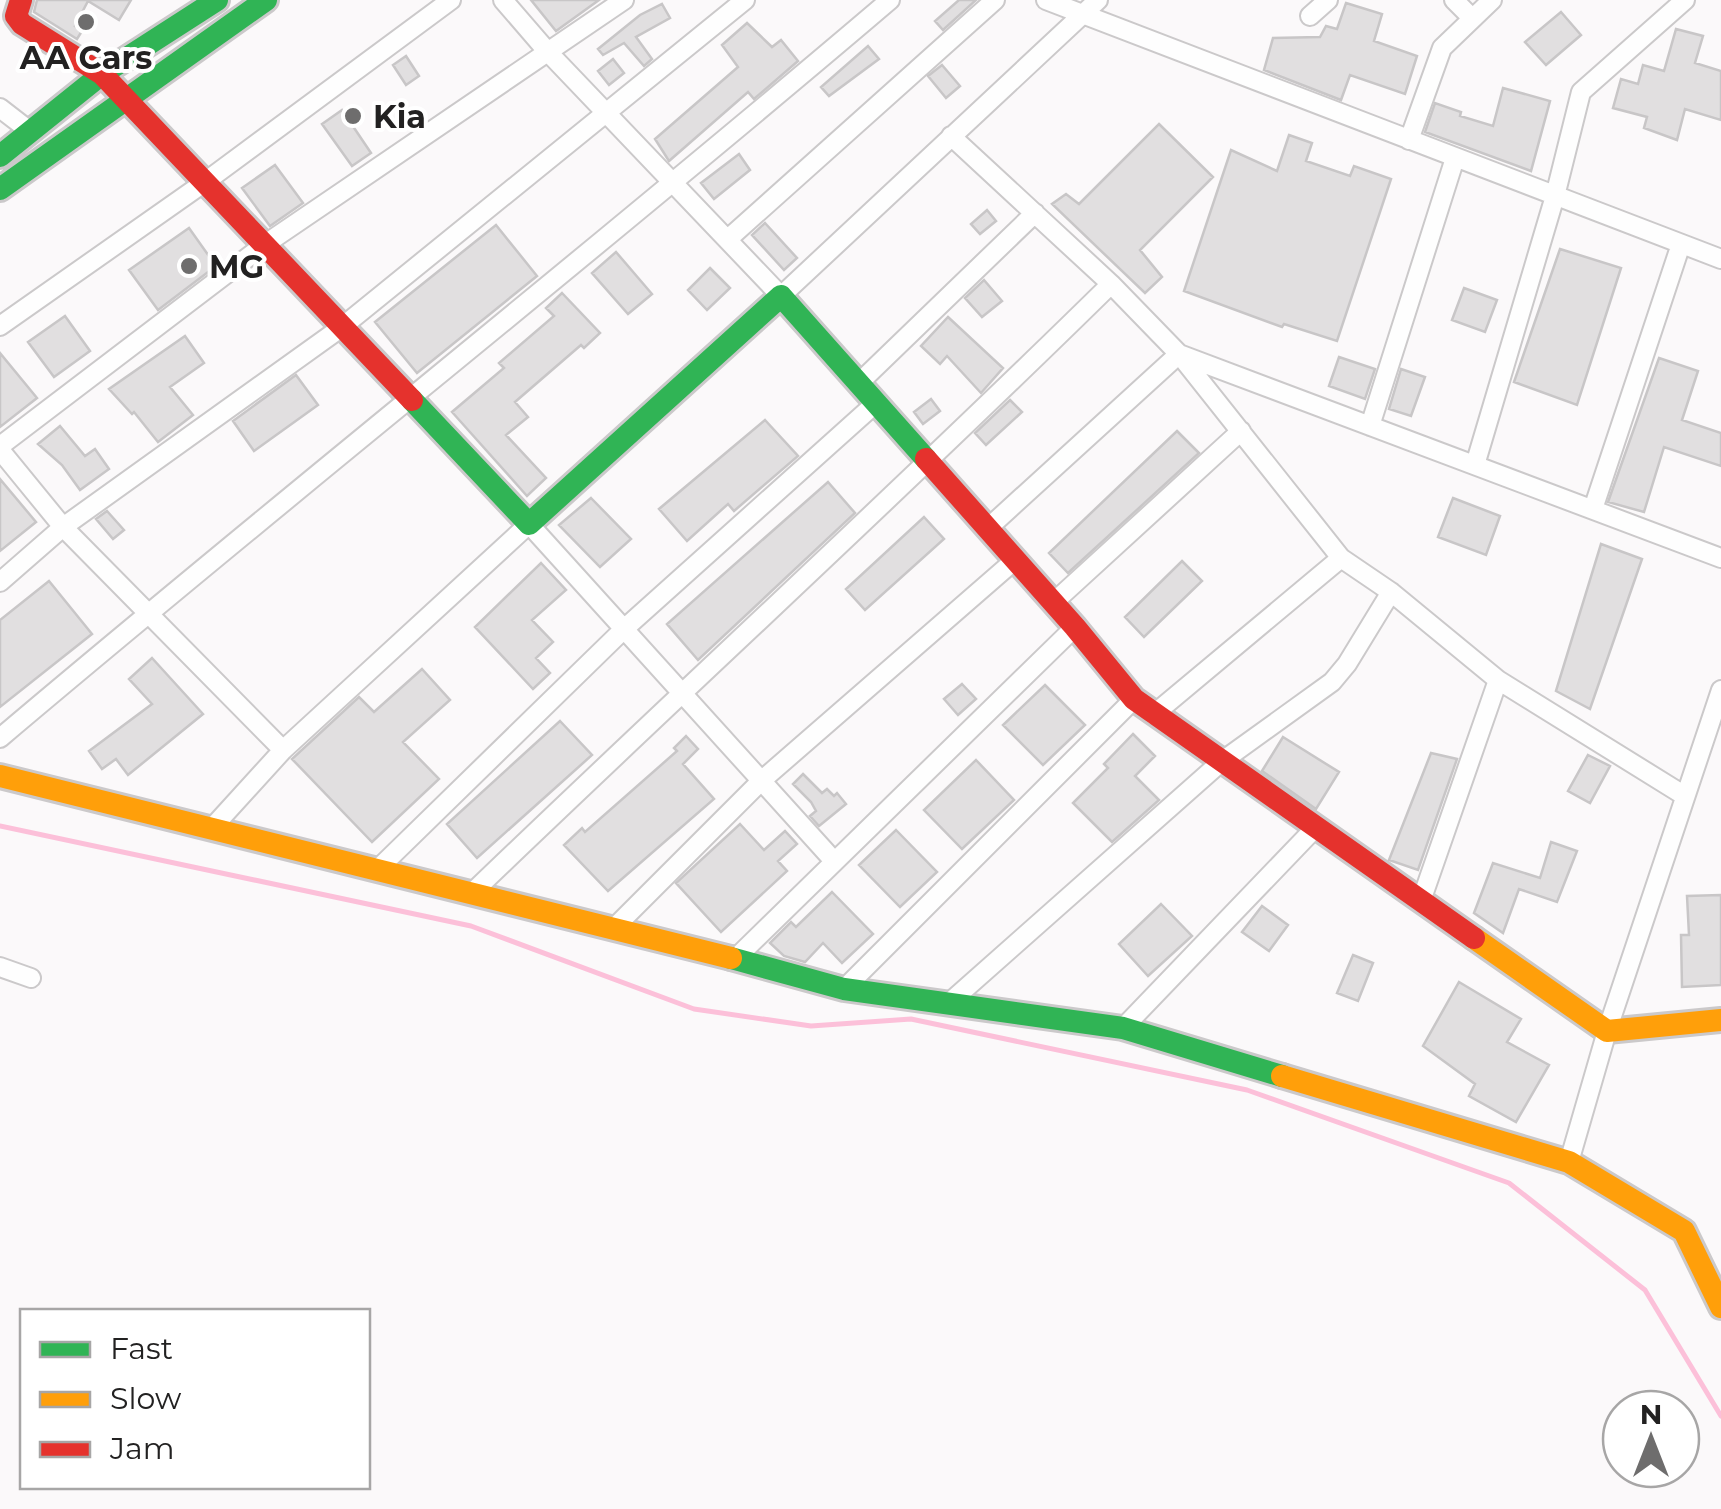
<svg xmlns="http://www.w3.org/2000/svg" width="1721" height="1509" font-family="Montserrat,sans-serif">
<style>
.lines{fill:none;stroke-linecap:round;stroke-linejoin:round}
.stream{stroke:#fcc0d9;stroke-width:5}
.building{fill:#e1dfe0;stroke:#c8c6c7;stroke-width:2.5}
.street-casing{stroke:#cbc9ca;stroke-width:22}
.fast-casing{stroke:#cbc9ca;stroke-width:28}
.slow-casing{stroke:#cbc9ca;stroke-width:28}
.jam-casing{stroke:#cbc9ca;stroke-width:28}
.street{stroke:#fefefe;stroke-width:18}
.fast{stroke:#30b455;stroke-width:22}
.slow{stroke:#ff9f0a;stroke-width:22}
.jam{stroke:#e5322d;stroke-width:22}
.poi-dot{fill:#6e6d6d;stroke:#fff;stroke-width:4}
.labels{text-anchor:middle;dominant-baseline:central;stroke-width:8;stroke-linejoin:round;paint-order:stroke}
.poi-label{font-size:32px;font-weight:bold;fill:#222121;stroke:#fff;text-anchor:start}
</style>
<rect width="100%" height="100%" fill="#fbf9fa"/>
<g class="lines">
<!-- stream -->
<path class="stream" d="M0,826L471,926L694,1009L811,1026L911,1019L1247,1090L1509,1183L1645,1290L1721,1416"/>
</g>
<!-- building -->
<path class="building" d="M37,0H131L119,20L88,1L75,26L82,31L77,39L34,12Z
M531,0H599L556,31Z
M959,0H976L943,30L935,21Z
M1346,3L1382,14L1374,41L1417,56L1405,94L1350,75L1341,100L1264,70L1273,38L1320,37L1326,26L1337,29Z
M662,4L670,18L636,37L652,59L644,66L624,43L603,55L598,49L640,15Z
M1561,12L1581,35L1546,65L1525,42Z
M747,23L772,47L781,40L798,61L754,99L748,92L669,161L655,139L738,67L722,45Z
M1676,29L1703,36L1695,63L1721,71V120L1685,109L1677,140L1644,128L1647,117L1613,108L1621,79L1638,84L1643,65L1664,71Z
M868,46L879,59L829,96L821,87Z
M406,56L419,76L406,85L393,65Z
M613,59L624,73L609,85L598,71Z
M942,65L960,86L946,98L928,76Z
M1503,88L1550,101L1531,171L1425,132L1435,103L1461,112L1460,116L1493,126Z
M342,110L371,153L352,166L322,124Z
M1159,124L1213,177L1140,250L1162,277L1145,293L1052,204L1066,194L1079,204Z
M1289,135L1312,143L1306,161L1350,176L1354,166L1391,179L1337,341L1284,324L1282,327L1184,291L1231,150L1277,171Z
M739,154L750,170L714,199L701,183Z
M275,165L303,203L270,226L242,188Z
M987,210L996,221L980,234L971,224Z
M765,223L797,258L784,270L752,235Z
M496,225L537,276L417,373L375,322Z
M189,228L216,266L158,310L129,270Z
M1560,249L1621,268L1577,405L1514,382Z
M616,252L652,294L628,314L592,273Z
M710,268L730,288L707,310L688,290Z
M984,280L1002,301L982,317L965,298Z
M1464,288L1497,300L1485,332L1452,320Z
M562,293L600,333L584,348L581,345L515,402L528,417L506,435L546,478L527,496L452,412L504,368L499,363L554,316L546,308Z
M65,316L90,351L54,377L28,342Z
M948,317L1003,368L981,393L947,356L940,364L921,346Z
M185,336L204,363L170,387L193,415L158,442L134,412L132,414L109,389Z
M0,353L37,398L0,427Z
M1339,357L1375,369L1365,399L1329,386Z
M1659,358L1698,371L1682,420L1721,433V466L1664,447L1644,512L1608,502Z
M1401,369L1425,377L1411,416L1389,409Z
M296,375L318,405L254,451L233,421Z
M931,399L940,411L923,424L914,412Z
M1010,400L1022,412L986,445L975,433Z
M765,420L798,456L734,511L728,504L687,541L659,509Z
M60,426L85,456L95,449L109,469L80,490L62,465L38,444Z
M1177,431L1199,453L1068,573L1049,553Z
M0,479L36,522L0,551Z
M828,482L855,513L698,660L667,624Z
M591,498L631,539L600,567L559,525Z
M1453,498L1500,516L1486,555L1438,537Z
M107,511L124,530L113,539L96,519Z
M924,517L944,539L865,610L846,589Z
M1601,544L1642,559L1590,709L1556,691Z
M1182,561L1202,581L1144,637L1125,617Z
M541,563L566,590L532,620L553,642L536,658L550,673L533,689L475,627Z
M49,581L92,634L0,707V620Z
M152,658L203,714L128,775L116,759L102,769L89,751L152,704L129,679Z
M422,669L450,700L403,742L439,779L372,842L292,759L359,697L374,712Z
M962,684L976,699L958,715L944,699Z
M1045,685L1085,725L1043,765L1003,725Z
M560,721L592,755L477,858L447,824Z
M1133,734L1155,756L1135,776L1159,800L1112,842L1073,803L1108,768L1104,764Z
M686,736L698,749L683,764L714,799L608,891L564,845L582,828L585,832L677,751L674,748Z
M1283,737L1339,772L1316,809L1262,771Z
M1431,753L1457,759L1418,870L1389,860Z
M1588,755L1610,766L1590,803L1568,791Z
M976,760L1014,800L962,849L924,810Z
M803,774L822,793L827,789L834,796L837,793L846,804L819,826L810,816L816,811L811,802L793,784Z
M740,824L764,850L785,831L797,844L778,861L787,871L721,932L676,883Z
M896,830L937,872L900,907L859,865Z
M1551,842L1577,851L1557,902L1519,889L1503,933L1474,913L1493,863L1540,878Z
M832,892L873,934L842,963L823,943L805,962L784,956L770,943L791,922L796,927Z
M1721,895V985L1682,987L1681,935H1689L1687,896Z
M1161,904L1192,936L1148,976L1119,944Z
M1262,906L1288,925L1269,951L1242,932Z
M1353,955L1373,963L1358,1001L1337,993Z
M1459,982L1521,1019L1507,1042L1549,1065L1516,1122L1469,1096L1475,1084L1423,1046Z"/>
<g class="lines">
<defs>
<path id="street" d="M503,0L547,51L781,296L1098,0
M1046,0L1721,259
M1454,0L1472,18
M1310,16L1328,0
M0,108L31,132
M951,136L1111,284L1179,354L1341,558L1391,592L1498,680L1685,796
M1409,140L1442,48L1492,0
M728,239L995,0
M0,326L205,182L451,0
M859,383L1035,213
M1370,426L1455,158
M0,446L264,245L624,0
M0,450L63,527L342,327L745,0
M1475,465L1555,196L1581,92L1685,0
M1593,509L1681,244
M987,529L1179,354L1721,558
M0,582L63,527L283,750
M1053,603L1241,431
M1153,715L1341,558
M0,738C294,489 597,250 890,0
M212,828L283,750L529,524L834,861
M378,869L624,629L876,403
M473,892C685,688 902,490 1111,284
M1421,901L1498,680
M615,927L761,781L1015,560
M736,958L1075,627
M0,967L31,978
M844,989L1134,699
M949,1003L1221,762L1332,682L1347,664L1391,592
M1123,1028L1316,827
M1569,1162L1607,1031L1721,690"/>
<path id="fast" d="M0,156L102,74L217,0
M0,189L266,0
M412,400L529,524L781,296L926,459
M731,958L844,989L1123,1028L1282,1076"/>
<path id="slow" d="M0,776L731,958
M1474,938L1607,1031L1721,1020
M1282,1076L1569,1162L1684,1231L1721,1307"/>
<path id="jam" d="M21,0L16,16L22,24L102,74L412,400
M926,459L1075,627L1134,699L1474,938"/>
</defs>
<!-- street casing -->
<use href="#street" class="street-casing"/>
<!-- fast casing -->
<use href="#fast" class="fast-casing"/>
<!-- slow casing -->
<use href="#slow" class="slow-casing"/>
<!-- jam casing -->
<use href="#jam" class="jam-casing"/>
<!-- street -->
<use href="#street" class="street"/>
<!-- fast -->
<use href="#fast" class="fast"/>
<!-- slow -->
<use href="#slow" class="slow"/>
<!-- jam -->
<use href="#jam" class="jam"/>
</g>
<!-- markers -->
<g class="poi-dot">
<circle cx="86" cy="22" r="10"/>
<circle cx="353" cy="116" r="10"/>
<circle cx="189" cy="266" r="10"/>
</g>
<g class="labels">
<!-- poi labels -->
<g class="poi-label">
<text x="86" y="57" text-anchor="middle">AA Cars</text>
<text x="373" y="116">Kia</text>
<text x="209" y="266">MG</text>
</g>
</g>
<!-- legend -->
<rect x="20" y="1309" width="350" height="180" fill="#ffffff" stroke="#a7a6a6" stroke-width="2.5"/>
<rect x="40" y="1342" width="50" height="15" fill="#30b455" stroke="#a7a6a6" stroke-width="2.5"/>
<text x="110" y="1359" font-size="30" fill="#222121">Fast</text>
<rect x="40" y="1392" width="50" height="15" fill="#ff9f0a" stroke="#a7a6a6" stroke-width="2.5"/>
<text x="110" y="1409" font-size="30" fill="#222121">Slow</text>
<rect x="40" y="1442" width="50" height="15" fill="#e5322d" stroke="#a7a6a6" stroke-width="2.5"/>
<text x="110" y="1459" font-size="30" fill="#222121">Jam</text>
<!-- north arrow -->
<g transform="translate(1651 1439)"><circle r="48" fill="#ffffff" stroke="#a7a6a6" stroke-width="2.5"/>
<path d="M0-8L18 38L0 25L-18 38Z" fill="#6e6d6d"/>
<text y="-15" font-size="28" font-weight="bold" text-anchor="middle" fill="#222121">N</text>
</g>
</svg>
